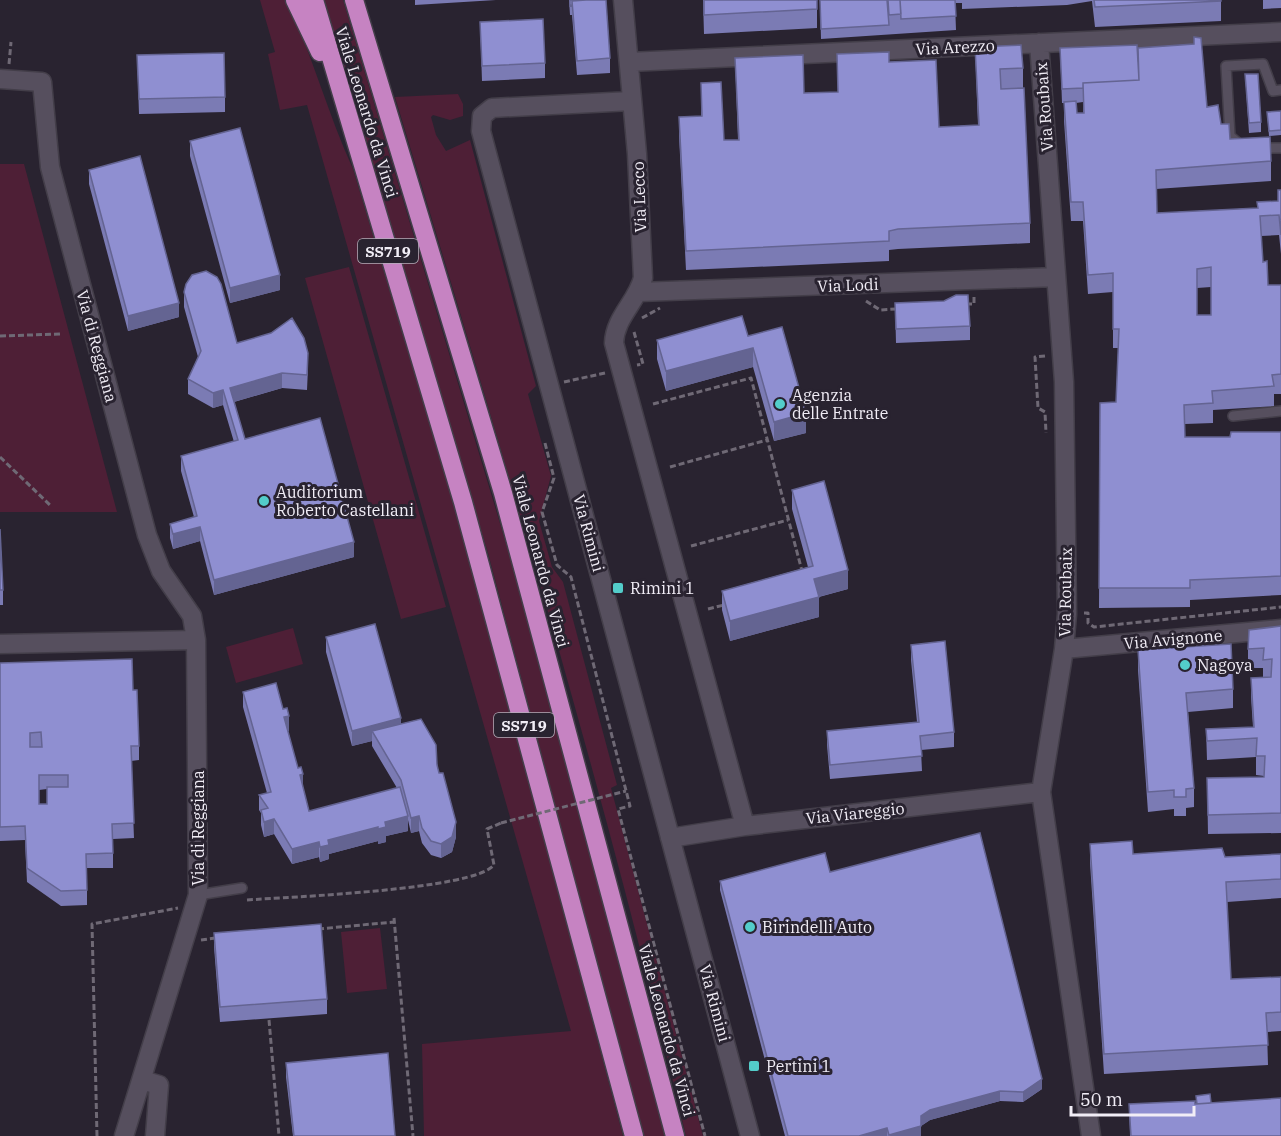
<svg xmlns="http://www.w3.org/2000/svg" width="1281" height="1136" font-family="'IBM Plex Serif',serif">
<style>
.green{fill:#4e1f36}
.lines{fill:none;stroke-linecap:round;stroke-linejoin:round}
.lane-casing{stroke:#433e49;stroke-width:12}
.street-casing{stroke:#433e49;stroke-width:21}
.highway-casing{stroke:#433e49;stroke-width:21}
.path{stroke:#6f6975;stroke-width:3;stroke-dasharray:6 3;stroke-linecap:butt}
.lane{stroke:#564f5e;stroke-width:9}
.street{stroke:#564f5e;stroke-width:18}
.highway{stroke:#c683c2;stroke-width:18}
.path-bridge{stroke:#6f6975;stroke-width:3;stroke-dasharray:6 3;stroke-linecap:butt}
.wall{fill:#7b7bb4;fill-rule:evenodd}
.shaded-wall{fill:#646492}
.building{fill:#8f8fd1;stroke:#646492;stroke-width:1.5;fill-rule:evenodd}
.poi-dot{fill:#53cdca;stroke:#292330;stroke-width:2}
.labels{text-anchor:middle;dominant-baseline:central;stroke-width:6;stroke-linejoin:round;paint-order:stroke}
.shield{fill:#292330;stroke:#b5b0bb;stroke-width:1.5}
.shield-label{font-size:15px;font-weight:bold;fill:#f1edf6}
.street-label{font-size:16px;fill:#f1edf6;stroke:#292330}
.poi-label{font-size:16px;fill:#f1edf6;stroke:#292330;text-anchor:start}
</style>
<rect width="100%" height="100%" fill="#292330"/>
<!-- green -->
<path class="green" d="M260,0H287C312,55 328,114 353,169L463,534L623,1136H424L422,1044L571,1031L307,105L280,110L268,54L275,52Z
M322,0H343L511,560L620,959L665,1136H643L488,553Z
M458,94L463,104V116L450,120L433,115L431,117L436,135L446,151L470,140L536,386L528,394L551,476L539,521L552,567L563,582L617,785L611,788L703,1136H686C604,786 499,441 395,97Z
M0,164H24L117,512H0Z
M349,267L446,607L401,619L305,278Z
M293,628L303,664L236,683L226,647Z
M380,928L387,989L347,993L341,932Z"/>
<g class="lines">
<defs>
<path id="lane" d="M1243,147L1230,136L1226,66L1263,64L1273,91L1281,90
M1259,148H1281
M1233,416L1281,411
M198,895L242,888"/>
<path id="street" d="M623,0L637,154L643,278C637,302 615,317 614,343L745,826
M1039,43L1064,382L1067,614L1064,649L1041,792L1091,1136
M629,62L1281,32
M0,79L42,82L50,167L147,535L161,571L192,616L196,640L198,895L124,1136
M632,101L492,108L482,116L481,131L750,1136
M639,292L1056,277
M0,644L196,640
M1064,649L1281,629
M670,838L745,826L1041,792
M142,1080L159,1085L155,1136"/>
<path id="highway" d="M295,0L320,52
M314,0L463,502L634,1136
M354,0L503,493L675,1136"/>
</defs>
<!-- lane casing -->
<use href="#lane" class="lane-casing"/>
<!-- street casing -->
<use href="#street" class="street-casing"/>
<!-- highway casing -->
<use href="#highway" class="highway-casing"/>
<!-- path -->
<path class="path" d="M9,64L11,42
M866,301L880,310L896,309
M966,304H974V296
M642,318L660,308
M634,332L643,364L637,365
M0,336L61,334
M1045,356L1035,357L1038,408L1045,412L1046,433
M564,382L605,373
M653,404L751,378L802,571
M545,443L554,478L542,512L557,565L571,577L630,806L618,809L705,1136
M0,457L51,506
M670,467L767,440
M691,546L788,520
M708,609L724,605
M1084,613H1088V623L1094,627L1281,607
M247,900C287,897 474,890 494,865L487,829L501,823
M394,918L413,1136
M318,929L394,922
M201,940L215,938
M269,1020L279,1136
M97,1136L92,924L178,908"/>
<!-- lane -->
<use href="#lane" class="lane"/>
<!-- street -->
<use href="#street" class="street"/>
<!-- highway -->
<use href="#highway" class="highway"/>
<!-- path-bridge -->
<path class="path-bridge" d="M501,823L626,791"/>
</g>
<!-- wall -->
<path class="wall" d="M415,0H496L415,5Z
M569,0H606L610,58V73L577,75L572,15H570Z
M703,0H817V28L704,34Z
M820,0H1221V21L1095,27L1092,1L1067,5L962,9V3H955L956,30L821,39Z
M1263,0H1281V8L1263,9Z
M480,22L545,63V78L482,81Z
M975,47L1023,68V88L1030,223V243L898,249L889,250V261L686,270L679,136V117L701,116V83L724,140H738L735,58L804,93L838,92L837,54L889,62L939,127L978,125Z
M1060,48L1207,107L1221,124L1230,139L1271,161V181L1156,189L1157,213L1257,208L1278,201L1281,190V254L1279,235L1261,236L1263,262L1268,285H1281V394H1274V406L1213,410V423L1185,424V437H1230L1281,432V595L1190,600V607L1099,608L1100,403L1116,402L1119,348H1113V292L1088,294L1083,221H1071L1064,121V103H1062ZM1083,102V113H1077L1076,103ZM1211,287V315H1197V288Z
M137,55L225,97V112L139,114Z
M1245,74L1261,122V132L1249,133Z
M1281,111V135L1269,136L1267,112Z
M190,141L280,290L230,303L190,156Z
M89,170L179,317L128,331L89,184Z
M184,292L237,343L308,368L307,390L282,388L234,402L245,439L354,557L214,595L200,541L173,549L170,538V524L194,517L181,471V456L234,442L223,405L213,408L188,394V379L198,357L184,307Z
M895,303L970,326V340L896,343Z
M748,336L806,433L774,441L753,367L666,391L657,359V340Z
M792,490L848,589L819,597V617L730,641L722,610V591L808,567L792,509Z
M0,529L3,590V605H0Z
M1281,626V833L1208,834L1207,778L1264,777V776L1256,775V757L1207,760L1206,729L1253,727L1251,697V678L1263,677V668H1248V649Z
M326,637L437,765L456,837L452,852L441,858L431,855L422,843L419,831L411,833L408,820V831L386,836V842L378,844V841L329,854V859L320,862L319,857L292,864L274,834L264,837L261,825V813L259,810V795L267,793L243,707V692L283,709L289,731H288L309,811L397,788L372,746V741L352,746L326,652Z
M911,645L954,732V747L921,750L922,771L830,779L827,745V731L917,722L911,660Z
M1138,650L1233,689V708L1188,712L1194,788V807L1186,808V816H1174V809L1148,812L1138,670Z
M0,663L133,690L139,746V760L131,761L134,838L113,839V868H87V905L61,906L27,882L25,840L0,841ZM47,789V804H39V790Z
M1090,844L1133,854L1225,857L1281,854V898L1227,902L1231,979L1281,977V1031L1267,1032L1268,1065L1104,1074L1090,863Z
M830,872L1042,1089L1023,1102L1000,1101L930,1120L921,1126V1136H785L720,890V881Z
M214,933L327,999V1014L220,1022L214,947Z
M286,1063L395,1136H293L286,1077Z
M1211,1103L1281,1136H1130L1129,1104H1195Z"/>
<!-- shaded-wall -->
<path class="shaded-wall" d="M280,275V290L230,303V288Z
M179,303V317L128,331V316Z
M753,348V367L666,391V371Z
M282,373V388L230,403V388Z
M223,390V405L213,408V393Z
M806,413V433L774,441V422Z
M200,527V541L173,549V534Z
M354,542V557L214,595V580Z
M848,570V589L814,598V579Z
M819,597V617L730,641V621Z
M289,716V731L284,732V717Z
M401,718V733L372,731V741L352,746V731Z
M303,774V789L300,775Z
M408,816V831L386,836V842L378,844V829L385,822Z
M419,816V831L411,833V818Z
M274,819V834L264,837V822Z
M456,822V837L452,852L441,858V844Z
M378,827V841L329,854V859L320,862V847L328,840Z
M319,842V857L292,864V849Z
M1042,1079V1089L1023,1102V1092Z
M1000,1091V1101L930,1120L921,1126V1136H889L930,1110Z
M887,1128V1136H859V1135Z"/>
<!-- building -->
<path class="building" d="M570,0H586L572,1V5L570,6Z
M586,0H606L610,58L577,61L572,1Z
M704,0H817V9L704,15Z
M820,0H887L889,25L821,29Z
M888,0H900L901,14L889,15Z
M900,0H955L956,16L901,19Z
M1094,0H1221V1L1095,7Z
M543,19L545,63L482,66L480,22Z
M1194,37L1201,38L1207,107L1218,105L1221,124H1229L1230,139L1270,137L1271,161L1156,170L1157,213L1258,208L1257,202L1278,201V190H1281V235L1279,215L1260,216L1263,262L1267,261L1268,285H1281V374L1272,375L1274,386L1212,391L1213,403L1184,405L1185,437H1230L1231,432H1281V576L1190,580V588H1099L1100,403L1116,402L1119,329H1113V273L1088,275L1083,202H1071L1064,102L1076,101L1077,113H1084L1083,83L1139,80L1138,48L1194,44ZM1211,267V315H1197V269Z
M1021,45L1023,68L1000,69L1001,89L1024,88L1030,223L898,229L889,231V241L686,251L679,117L702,116L701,83L721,82L724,140H739L735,58L803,55L804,93L838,92L837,54L889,52V62L936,60L939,127L979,125L975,47Z
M1137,45L1139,80L1083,83V88L1062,89L1060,48Z
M224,53L225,97L139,99L137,55Z
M1245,74H1258L1261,122L1249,123Z
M1281,111V130L1269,131L1267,112Z
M240,128L280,275L230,288L190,141Z
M140,156L179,303L128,316L89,170Z
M206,271L217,277L221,284L237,343L271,333L292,318L304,338L308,353L307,375L282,373L230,388L245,439L320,418L354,542L214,580L200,527L173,534L170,524L197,516L181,456L238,440L223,390L213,393L188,379L201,351L184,292L186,284L192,275Z
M956,295H968L970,326L896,329L895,303L944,301Z
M742,316L748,336L782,327L806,413L774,422L753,348L666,371L657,340Z
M824,481L848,570L814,579L819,597L730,621L722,591L813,566L792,490Z
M0,529L3,590H0Z
M375,624L401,718L352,731L326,637Z
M1281,626V813L1208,815L1207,778L1264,777L1265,756H1256L1257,738L1207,741L1206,729L1254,727L1251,678L1271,677L1272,659L1263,660L1264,648L1248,649L1249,630Z
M945,641L954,732L920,736L922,756L830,765L827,731L919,722L911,645Z
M1231,644L1233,689L1186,693L1194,788L1186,789V797H1174V790L1148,792L1138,650Z
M132,659L133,690H137L139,746H131L134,823L112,824L113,853L86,854L87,890L61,891L27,868L25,826L0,827V663ZM41,732L42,747H30V733ZM39,775H68V787H47V804H39Z
M276,683L283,709L287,708L289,716L284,717L298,768L301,767L303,774L300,775L309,811L400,787L408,816L385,822L386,827L378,829V827L328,840L329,845L320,847L319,842L292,849L274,819L264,822L261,810L268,808L259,795L271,792L243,692Z
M421,719L436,745L437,765L439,773H443L456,822L452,837L441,844L431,841L422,828L419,816L411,818L401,780L372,731Z
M980,833L1042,1079L1023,1092L1000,1091L930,1110L921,1116V1126L889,1135L887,1128L859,1136H788L720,881L825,853L830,872Z
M1132,841L1133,854L1222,848L1225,857L1281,854V879L1226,882L1231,979L1281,977V1012L1266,1013L1268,1045L1104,1054L1090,844Z
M321,924L327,999L220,1007L214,933Z
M388,1053L395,1136H294L286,1063Z
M1210,1094L1211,1103L1197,1104L1196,1096Z
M1281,1098V1136H1131L1129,1104L1195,1101V1104Z"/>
<!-- markers -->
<g class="poi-dot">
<circle cx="780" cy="404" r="6"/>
<circle cx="264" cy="501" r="6"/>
<rect x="612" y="582" width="12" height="12" rx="3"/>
<circle cx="1185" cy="665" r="6"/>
<circle cx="750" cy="927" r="6"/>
<rect x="748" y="1060" width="12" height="12" rx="3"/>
</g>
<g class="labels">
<!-- shield labels -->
<g class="shield">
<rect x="358" y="239" width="60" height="24" rx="4.5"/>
<rect x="494" y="713" width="60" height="24" rx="4.5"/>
</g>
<g class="shield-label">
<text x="388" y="251">SS719</text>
<text x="524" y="725">SS719</text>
</g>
<!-- street labels -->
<g class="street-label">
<text transform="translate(955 47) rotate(-3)">Via Arezzo</text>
<text transform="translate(1044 107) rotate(-94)">Via Roubaix</text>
<text transform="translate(367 112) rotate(73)">Viale Leonardo da Vinci</text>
<text transform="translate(639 197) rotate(-92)">Via Lecco</text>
<text transform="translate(848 285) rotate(-2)">Via Lodi</text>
<text transform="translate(97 346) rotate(75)">Via di Reggiana</text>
<text transform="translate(589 533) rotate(75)">Via Rimini</text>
<text transform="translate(541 561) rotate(75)">Viale Leonardo da Vinci</text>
<text transform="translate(1065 592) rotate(-89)">Via Roubaix</text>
<text transform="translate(1173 639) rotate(-5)">Via Avignone</text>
<text transform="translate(855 813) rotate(-6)">Via Viareggio</text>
<text transform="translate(198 828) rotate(-90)">Via di Reggiana</text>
<text transform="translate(715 1003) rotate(75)">Via Rimini</text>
<text transform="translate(667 1030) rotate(75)">Viale Leonardo da Vinci</text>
</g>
<!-- poi labels -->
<g class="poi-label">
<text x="792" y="395">Agenzia<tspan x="792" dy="18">delle Entrate</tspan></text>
<text x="276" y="492">Auditorium<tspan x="276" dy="18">Roberto Castellani</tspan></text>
<text x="630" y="588">Rimini 1</text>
<text x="1197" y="665">Nagoya</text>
<text x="762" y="927">Birindelli Auto</text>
<text x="766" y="1066">Pertini 1</text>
</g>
</g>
<!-- scale -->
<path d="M1071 1106v9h123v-9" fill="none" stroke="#f1edf6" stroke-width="3"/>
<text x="1080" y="1106" font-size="18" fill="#f1edf6" stroke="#292330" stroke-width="4.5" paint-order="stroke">50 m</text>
</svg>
